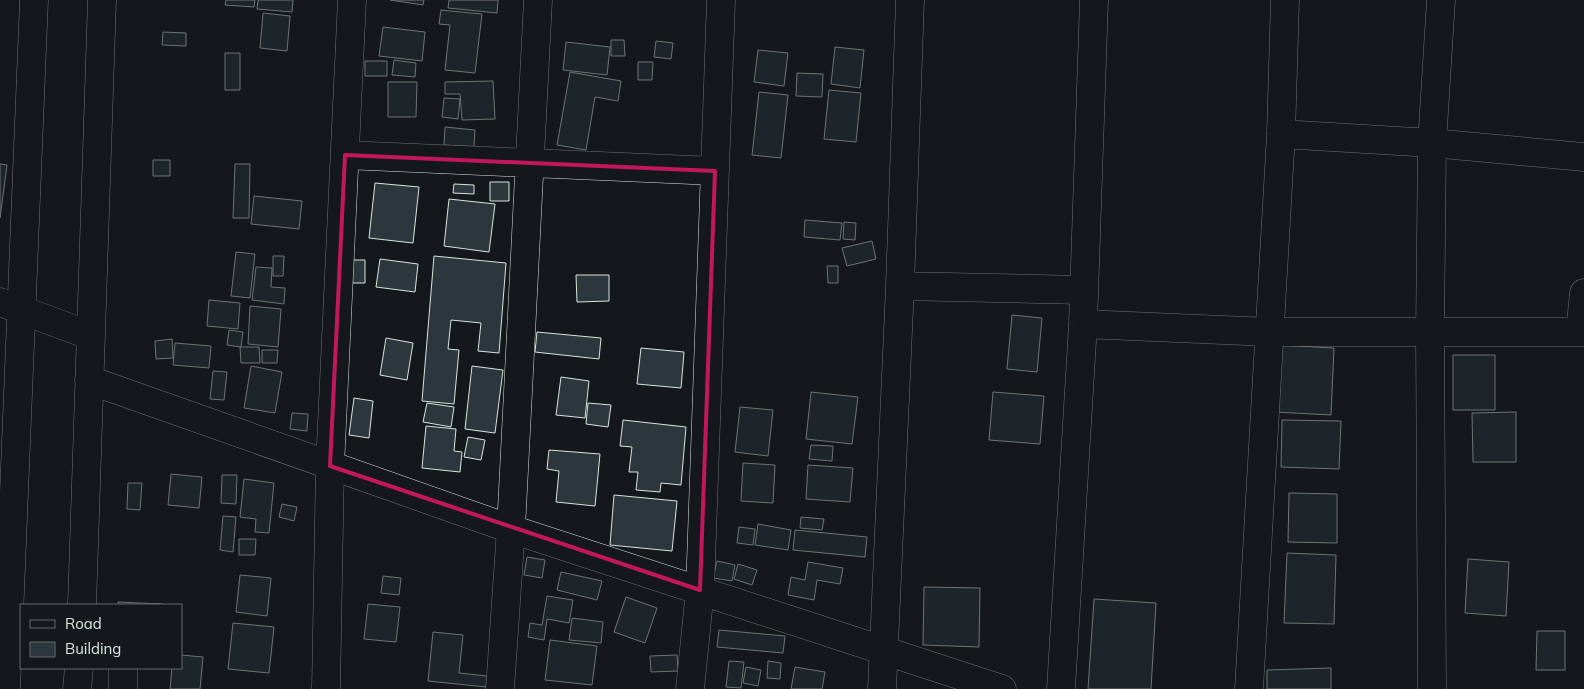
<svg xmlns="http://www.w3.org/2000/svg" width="1584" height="689" font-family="Mulish,sans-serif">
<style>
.building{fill:#2c363c;stroke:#d8e6dc}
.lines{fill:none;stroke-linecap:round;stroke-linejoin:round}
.minor-casing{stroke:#d8e6dc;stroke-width:29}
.minor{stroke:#14181c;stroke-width:28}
.marked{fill:none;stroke:#c2185b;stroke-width:4;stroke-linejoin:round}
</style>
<rect width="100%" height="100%" fill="#14181c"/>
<!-- building -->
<path class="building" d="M226,0H255L254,7L225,5Z
M258,0H293L292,12L257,9Z
M390,0H424L423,5Z
M449,0H498L497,13L448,8Z
M441,10L482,14L475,73L445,70L450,25L439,24Z
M263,13L290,16L287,51L260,48Z
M383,27L425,32L422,61L379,56Z
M163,32L186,33V46L162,45Z
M611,40H624L625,56H611Z
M656,41L673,43L671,59L654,57Z
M566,42L610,47L607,75L563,70Z
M835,47L864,50L860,88L831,84Z
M758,50L788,53L784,86L754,82Z
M225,53H240V90H225Z
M394,60L416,63L415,77L392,75Z
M365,61H387V76H365Z
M638,62H653L652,80H638Z
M570,72L621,81L618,101L595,97L586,150L557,145Z
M797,73L823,74L822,97L796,96Z
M493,81L495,119L462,120L460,94H445V82Z
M388,82H417L416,117H388Z
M829,90L861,93L856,142L824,139Z
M759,92L788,95L781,158L752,155Z
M444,98L460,99L458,119L442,117Z
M445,127L475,130L474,147L444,145Z
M153,160H170V176H153Z
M0,164L7,165L0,218Z
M235,164H250L249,218H233Z
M490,182H509V201H490Z
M375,183L419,187L413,243L369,238Z
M454,184L474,185V194L453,193Z
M254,196L302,201L299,229L251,224Z
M449,199L495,204L489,252L444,246Z
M805,220L842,223L840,240L804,237Z
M844,222L856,223L855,240L843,239Z
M872,241L876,259L847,266L842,248Z
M236,252L255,254L250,298L231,296Z
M273,256H284L283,276H273Z
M434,256L506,263L499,353L478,351L481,323L451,320L448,349L459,350L454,404L422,401Z
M380,259L418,264L415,292L376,287Z
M347,260H365V283H347Z
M827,266H838V283H828Z
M256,267L272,268L271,287L285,288L284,304L252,300Z
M576,275H609V301L577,302Z
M209,300L240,303L238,329L207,326Z
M250,306L281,309L278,347L248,344Z
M1012,315L1042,318L1037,372L1007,369Z
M229,330L243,332L241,347L227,345Z
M537,332L601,338L599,359L535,352Z
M386,338L413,343L407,380L380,375Z
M172,339L173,358L156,359L155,341Z
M175,343L211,346L209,368L173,365Z
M1279,345L1334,348L1331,415L1275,412Z
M240,347H259L260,363H241Z
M641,348L684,352L681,388L637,384Z
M262,350H278L277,363H262Z
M1453,355H1495V410H1453Z
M251,366L282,372L275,413L244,408Z
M472,366L503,370L495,433L465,429Z
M213,371L227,372L224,400L210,399Z
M561,377L589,381L585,418L556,415Z
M811,392L858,397L852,444L806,439Z
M993,392L1044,396L1040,444L989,440Z
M354,398L373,401L369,438L349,435Z
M427,403L454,407L451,427L423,422Z
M588,403L611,405L608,427L586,424Z
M740,407L773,410L768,456L735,452Z
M1516,412V462H1473L1472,413Z
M292,413L308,414L307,431L290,429Z
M623,420L686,427L681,485L661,483L660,492L636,490L638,472H629L632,447L620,446Z
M1282,420L1341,421L1339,469L1281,467Z
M426,426L456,429L454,451L462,452L460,472L422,468Z
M468,437L485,440L481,460L464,457Z
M811,445L833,446L832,461L809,459Z
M549,450L600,454L595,506L556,502L559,471L547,469Z
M743,463L775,465L773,503L741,501Z
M808,465L853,468L850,502L806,499Z
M171,474L202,477L199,508L168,505Z
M222,475H237L236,504L221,503Z
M244,479L274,483L269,533L255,532L256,519L240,517Z
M128,483H142L140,510L127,509Z
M1289,493L1337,494V543L1288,542Z
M614,495L677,501L672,551L610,545Z
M282,504L297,507L294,521L279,517Z
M223,516L236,517L233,552L220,550Z
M801,517L824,519L822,530L800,528Z
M758,524L791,530L788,550L755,545Z
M739,527L755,529L753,545L737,543Z
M795,530L867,537L865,557L793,550Z
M239,539H256L255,555H239Z
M1287,553L1336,555L1334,624L1284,623Z
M527,557L545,560L542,578L524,575Z
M1468,559L1509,562L1506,616L1465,613Z
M717,561L735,565L732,581L713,578Z
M808,562L843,568L840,584L817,580L814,600L788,595L791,577L805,580Z
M738,564L757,570L752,585L734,579Z
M561,572L602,581L597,600L557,590Z
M240,575L271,578L267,616L236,612Z
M383,576L401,578L399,595L381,593Z
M924,587L980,588L979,647L923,645Z
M547,596L573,600L569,623L547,619L544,640L528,637L530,623L542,625Z
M626,597L657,608L645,643L614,632Z
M1094,599L1156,603L1151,689H1088Z
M118,602L162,604L118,605Z
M368,604L400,607L396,642L364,639Z
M572,618L603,622L601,643L569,640Z
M233,623L274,627L269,673L228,669Z
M719,630L785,636L783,653L717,647Z
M1537,631H1565V670H1536Z
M433,632L463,635L459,673L487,676L486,687L428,681Z
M550,640L597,646L592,685L545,680Z
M181,655L203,657L200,689H170L172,668H181Z
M677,655L678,671L651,672L650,656Z
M729,661L744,662L741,688L726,687Z
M768,661L781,663L780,679L767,678Z
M746,667L761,670L758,686L743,683Z
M795,667L825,672L822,689H791Z
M1331,668V689H1267V670Z"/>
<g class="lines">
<defs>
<path id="minor" d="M1281,134L1432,143L1584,157
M345,155L715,171
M900,286L1083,290
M0,302L89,335
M1083,324L1270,332H1584
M1580,332L1584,293
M89,380L511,529L1002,689
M82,605L102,0
M6,689L34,0
M77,689L79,668
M123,689V668
M326,689L330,466L352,0
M500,689L511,529L538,0
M690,689L700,590L721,0
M882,689L900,286L910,0
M1061,689L1083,324L1094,0
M1249,689L1281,134L1285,0
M1432,689L1430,333L1432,143L1441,0"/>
</defs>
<!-- minor casing -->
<use href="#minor" class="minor-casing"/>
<!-- minor -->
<use href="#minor" class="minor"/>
</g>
<!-- marked area -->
<path d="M0 0H1584V689H0ZM345,155L715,171L700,590L330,466Z" fill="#14181c" fill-opacity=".55" fill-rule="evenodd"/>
<path class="marked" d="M345,155L715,171L700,590L330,466Z"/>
<!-- legend -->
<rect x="20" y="604" width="162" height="65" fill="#14181c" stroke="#626a69"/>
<rect x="30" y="620" width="25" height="8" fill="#14181c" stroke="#626a69"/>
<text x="65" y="629" font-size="15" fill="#d8e6dc">Road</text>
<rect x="30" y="642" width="25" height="15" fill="#2c363c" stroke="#626a69"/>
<text x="65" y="654" font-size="15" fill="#d8e6dc">Building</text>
</svg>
